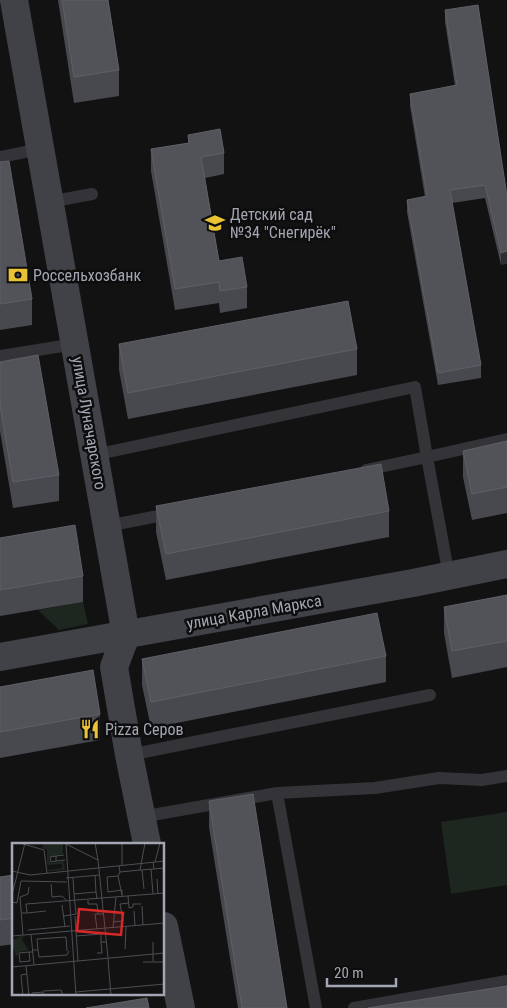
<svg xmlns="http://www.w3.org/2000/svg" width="507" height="1008" font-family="'Roboto Condensed',sans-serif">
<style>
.green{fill:#1e2620}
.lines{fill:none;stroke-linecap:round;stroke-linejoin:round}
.lane{stroke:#333338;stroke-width:12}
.secondary{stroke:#414248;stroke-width:28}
.wall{fill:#48494e}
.shaded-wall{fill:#2e2f32}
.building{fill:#525359;stroke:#5f6067}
.labels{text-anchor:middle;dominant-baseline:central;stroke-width:5;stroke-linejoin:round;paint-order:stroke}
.poi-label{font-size:16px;fill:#a4a7b3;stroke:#0d0d0e;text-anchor:start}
.street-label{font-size:16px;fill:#a4a7b3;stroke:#0d0d0e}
.inset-road{fill:none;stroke:#4c4e53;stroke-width:1}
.view{fill:#d62828;fill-opacity:0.15;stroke:#d62828;stroke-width:2.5}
.inset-edge{fill:none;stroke:#a4a7b3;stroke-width:2.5}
</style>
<rect width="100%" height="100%" fill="#121213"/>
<!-- green -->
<path class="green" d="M83,602L88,624L59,630L38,610Z
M507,812V885L451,894L441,822Z"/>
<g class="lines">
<!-- lane -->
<path class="lane" d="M0,157L40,149
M49,202L92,194
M0,356L75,344
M94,455L415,387L427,457L366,470
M107,526L173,513
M449,576L427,457L507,439
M129,755L430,695
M277,793L316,1008
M141,817L277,793L375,788L439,778L482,780L507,776
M354,1008L507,981"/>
<!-- secondary -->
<path class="secondary" d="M14,0L126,635L114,667L129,755L147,844
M0,657L413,583L507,564
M164,926L181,1008"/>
</g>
<!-- wall -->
<path class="wall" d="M58,0H108L119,70V96L74,103Z
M445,10L507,196L501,265L485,198L452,203L481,365V378L438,385L407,212V200L425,197L410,106V94L455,86L445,22Z
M188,135L224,153V174L205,178L219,261L247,287V308L220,313L219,303L175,310L151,171V149L188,143Z
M0,162L32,299V325L0,330Z
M119,344L357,349V375L128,419L119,370Z
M0,362L59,475V501L13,508L0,431Z
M507,441V513L472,520L463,477V451Z
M156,506L389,511V537L166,580L156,532Z
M0,538L83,576V602L0,616Z
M507,595V667L452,678L444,633V607Z
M386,656V682L151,728L142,685V659Z
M0,687L100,714V740L0,758Z
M209,801L287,1008H238L209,827Z
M14,875V944L0,946V877Z"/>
<!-- shaded-wall -->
<path class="shaded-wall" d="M507,251V264L501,265V253Z"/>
<!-- building -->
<path class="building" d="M62,0H108L119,70L74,77Z
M478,5L507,196V251L501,253L485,185L450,190L481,365L438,373L407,200L427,196L410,94L457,85L445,10Z
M220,129L224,153L201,157L219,261L242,257L247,287L220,291L219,282L175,289L151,149L189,143L188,135Z
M9,161L32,299L0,304V162Z
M348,301L357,349L128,393L119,344Z
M38,355L59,475L13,482L0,405V362Z
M507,441V487L472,494L463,451Z
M381,464L389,511L166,554L156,506Z
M75,525L83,576L0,590V538Z
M507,595V641L452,651L444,607Z
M377,613L386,656L151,702L142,659Z
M93,670L100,714L0,732V687Z
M253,794L287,1008H242L209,801Z
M14,875V918L0,920V877Z
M507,986V1008H368Z
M147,998L149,1008H86Z"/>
<!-- icons -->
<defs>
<symbol id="school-bare" viewBox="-9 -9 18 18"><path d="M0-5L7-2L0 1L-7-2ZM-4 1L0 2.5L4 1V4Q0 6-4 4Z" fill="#e9c334" stroke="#0d0d0e" stroke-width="2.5" paint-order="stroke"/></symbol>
<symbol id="bank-bare" viewBox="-9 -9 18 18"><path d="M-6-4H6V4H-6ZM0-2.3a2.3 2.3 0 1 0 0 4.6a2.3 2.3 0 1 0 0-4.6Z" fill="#e9c334" stroke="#0d0d0e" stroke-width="2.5" paint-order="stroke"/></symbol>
<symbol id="restaurant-bare" viewBox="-9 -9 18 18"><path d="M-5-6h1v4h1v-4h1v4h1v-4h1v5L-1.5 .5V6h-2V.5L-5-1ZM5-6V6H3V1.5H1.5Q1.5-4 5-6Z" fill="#e9c334" stroke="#0d0d0e" stroke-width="2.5" paint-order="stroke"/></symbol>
</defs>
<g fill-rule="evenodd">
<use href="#school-bare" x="201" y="209" width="28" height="28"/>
<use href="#bank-bare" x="4" y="261" width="28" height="28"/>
<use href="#restaurant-bare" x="76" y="715" width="28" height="28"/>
</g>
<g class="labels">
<!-- poi labels -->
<g class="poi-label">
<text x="230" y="214">Детский сад<tspan x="230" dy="18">№34 "Снегирёк"</tspan></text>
<text x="33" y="275">Россельхозбанк</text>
<text x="105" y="729">Pizza Серов</text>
</g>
<!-- street labels -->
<g class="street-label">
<text transform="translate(89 423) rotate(80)">улица Луначарского</text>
<text transform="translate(254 612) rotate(-10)">улица Карла Маркса</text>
</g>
</g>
<!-- overview -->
<g transform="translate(12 843)">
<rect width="152" height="152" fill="#121213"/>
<path d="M32,0H51V11L37,14L38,20L52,18L53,27L36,28L35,23L36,27L50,25V21L35,22V7L30,5ZM12,93L10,97L17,107L7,109L4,114L0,97L8,94H0Z" fill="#1e2620"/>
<path class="inset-road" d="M8,0L32,7L35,30M52,0L86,17L96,115M83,0L86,17M133,0L128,27L142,26M54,1L64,153M52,12L44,13V18L53,17M44,13L38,14L39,19L44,18M141,19L142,26L153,25M143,19L148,0M110,22V0M107,23L108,29L128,27M139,26L141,51M130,27L132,46M0,28L18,32L153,18M108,29L106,33L95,34L96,49L110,47V53M83,33L84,49M106,33L110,52M54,35L88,32M61,35L62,51M145,36L146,51M39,41L40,54L50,53L54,57M0,52L13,0M116,53L117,65L121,64V61H129M76,57V61H85L86,71H92M0,59L5,60L9,38L55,39M50,62L53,84M130,63L131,82M122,68L123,83M10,70H15L14,61L153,50M15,70L34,68M52,73L64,71L62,51L84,49L85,56M63,73L66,118M101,79L111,78L108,61L117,60M101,85L104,54M85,86L83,71H86M16,87L58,83M19,91L22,122M11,92L8,54L16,51L17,44M0,93L153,80M64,93L89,91V99H94M141,99V118M113,106L114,84M20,107H26L25,96L54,94L55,108M26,107L27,114L55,112L57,108M17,109L18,118L8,119L7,110L17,109H21M85,110H90L89,99M96,116L99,153M131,119H153M14,123L17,153M0,124L153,110M31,148L49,147L51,153M64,149L153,141M20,150L31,149V153M11,153L9,132L15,131"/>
<path class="view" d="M67,66L111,70L109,92L65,88Z"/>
<rect width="152" height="152" class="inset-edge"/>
</g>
<!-- scale -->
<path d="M327 978v8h69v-8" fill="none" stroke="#a4a7b3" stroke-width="2.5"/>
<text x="334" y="978" font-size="15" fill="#a4a7b3" stroke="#0d0d0e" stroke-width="4" paint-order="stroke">20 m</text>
</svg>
